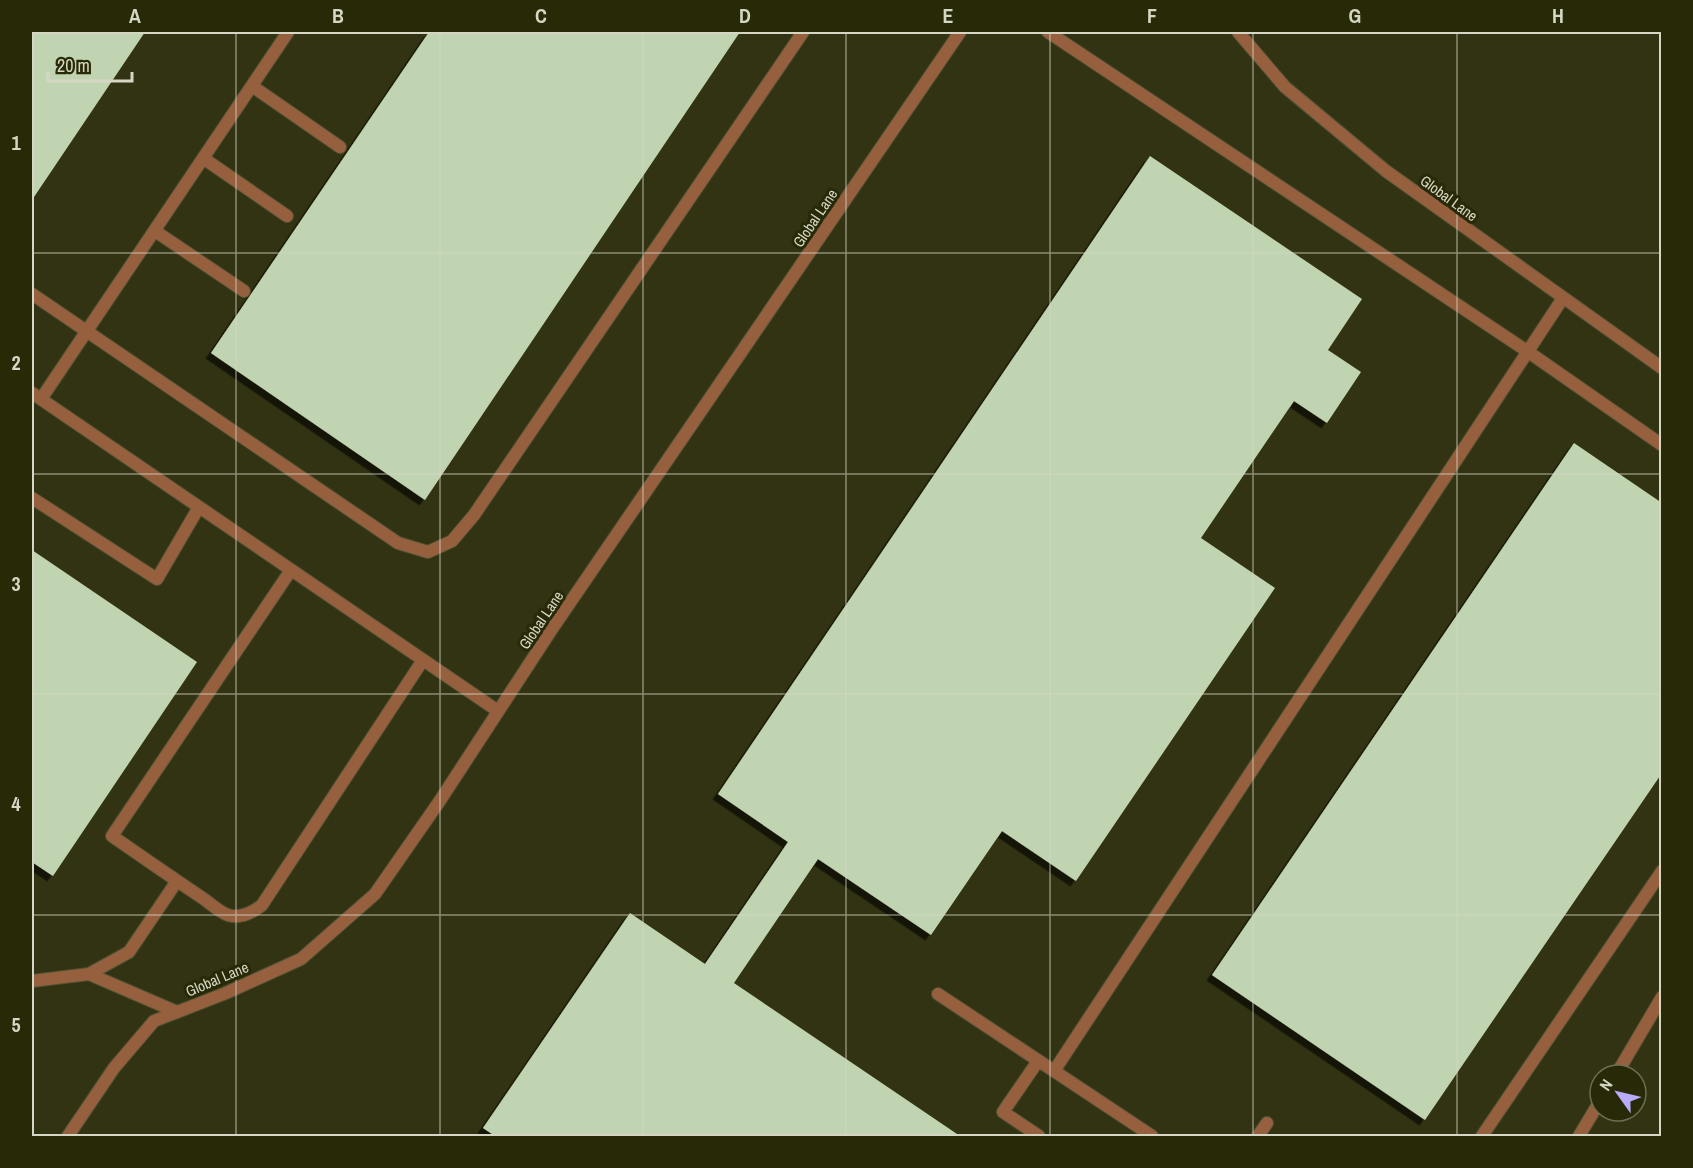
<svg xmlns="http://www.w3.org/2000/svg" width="1693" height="1168" font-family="'Archivo Narrow',sans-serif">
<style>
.building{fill:#c0d4b1;filter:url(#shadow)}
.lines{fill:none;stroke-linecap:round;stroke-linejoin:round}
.lane-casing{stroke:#4f5132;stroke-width:14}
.street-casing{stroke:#4f5132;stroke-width:14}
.lane{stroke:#96603f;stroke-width:12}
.street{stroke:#96603f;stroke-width:12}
.grid{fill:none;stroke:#d5d7c4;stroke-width:1.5;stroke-opacity:0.55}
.labels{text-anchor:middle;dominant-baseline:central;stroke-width:6;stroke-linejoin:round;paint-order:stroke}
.street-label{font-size:15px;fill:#d5d7c4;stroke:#282907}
.neatline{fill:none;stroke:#d5d7c4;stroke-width:2}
.grid-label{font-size:20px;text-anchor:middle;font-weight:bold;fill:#d5d7c4}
</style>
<defs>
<filter id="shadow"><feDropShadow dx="-5.5" dy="5.5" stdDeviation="0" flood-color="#0009"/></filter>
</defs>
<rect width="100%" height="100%" fill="#323312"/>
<!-- building -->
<path class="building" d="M32,32H145L32,200Z
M429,32H740L425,500L211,353Z
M1150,156L1362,299L1328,350L1361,372L1327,423L1294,401L1201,538L1275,588L1076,881L1002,831L931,935L818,859L734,983L960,1136H495L483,1128L630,913L705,964L788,842L718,794Z
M1574,443L1662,503V773L1425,1120L1212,975Z
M32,550L197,662L53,876L32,862Z"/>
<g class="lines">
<defs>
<path id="lane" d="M1048,32L1527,351L1662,445
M252,86L340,147
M203,158L287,216
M155,231L244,291
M32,294L398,543L428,552L452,541L474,515L803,32
M32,393L498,711
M41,399L288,32
M32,498L157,579L199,507
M291,570L112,836C141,856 171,877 201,897C209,902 219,912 228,915C241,919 252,913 262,905L423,660
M89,974L129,952L177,881
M32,981L89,974L177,1012
M938,994L1152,1136
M1038,1061L1003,1112L1039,1136
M1054,1071L1563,298
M1616,1075L1662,997
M1258,1136L1267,1123
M1482,1136L1662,871
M1579,1136L1600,1101"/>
<path id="street" d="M1238,32L1285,87L1386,171L1662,368
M68,1136L114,1068L154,1021L226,993L301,959L375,894L439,802L552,629L960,32"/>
</defs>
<!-- lane casing -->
<use href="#lane" class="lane-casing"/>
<!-- street casing -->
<use href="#street" class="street-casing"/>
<!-- lane -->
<use href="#lane" class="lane"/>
<!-- street -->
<use href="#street" class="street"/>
</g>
<!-- grid -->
<path class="grid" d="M236,32V1136M440,32V1136M643,32V1136M846,32V1136M1050,32V1136M1253,32V1136M1457,32V1136M32,253H1662M32,474H1662M32,694H1662M32,915H1662"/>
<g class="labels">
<!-- street labels -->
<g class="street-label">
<text transform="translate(1449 198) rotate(36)">Global Lane</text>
<text transform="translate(815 218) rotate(-56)">Global Lane</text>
<text transform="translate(541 620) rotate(-56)">Global Lane</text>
<text transform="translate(217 979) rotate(-23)">Global Lane</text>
</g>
</g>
<!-- border -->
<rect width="1693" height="1168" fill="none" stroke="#282907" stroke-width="66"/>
<!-- north arrow -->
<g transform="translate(1618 1093) rotate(304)"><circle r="28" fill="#282907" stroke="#6d6f53" stroke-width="1.5"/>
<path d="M0-4.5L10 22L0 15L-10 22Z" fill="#b8abf7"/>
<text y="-9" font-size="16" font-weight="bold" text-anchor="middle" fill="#d5d7c4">N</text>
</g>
<!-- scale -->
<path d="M48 72v9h84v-9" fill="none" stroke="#d5d7c4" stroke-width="3"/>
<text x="57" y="72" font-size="18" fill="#d5d7c4" stroke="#282907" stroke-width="4.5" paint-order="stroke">20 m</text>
<rect x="33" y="33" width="1627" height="1102" class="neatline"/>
<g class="grid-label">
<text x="135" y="23">A</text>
<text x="338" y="23">B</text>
<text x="541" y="23">C</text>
<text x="745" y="23">D</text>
<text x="948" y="23">E</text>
<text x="1152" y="23">F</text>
<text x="1355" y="23">G</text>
<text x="1558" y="23">H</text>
<text x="16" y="150">1</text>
<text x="16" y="370">2</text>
<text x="16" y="591">3</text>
<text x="16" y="811">4</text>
<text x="16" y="1032">5</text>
</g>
</svg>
